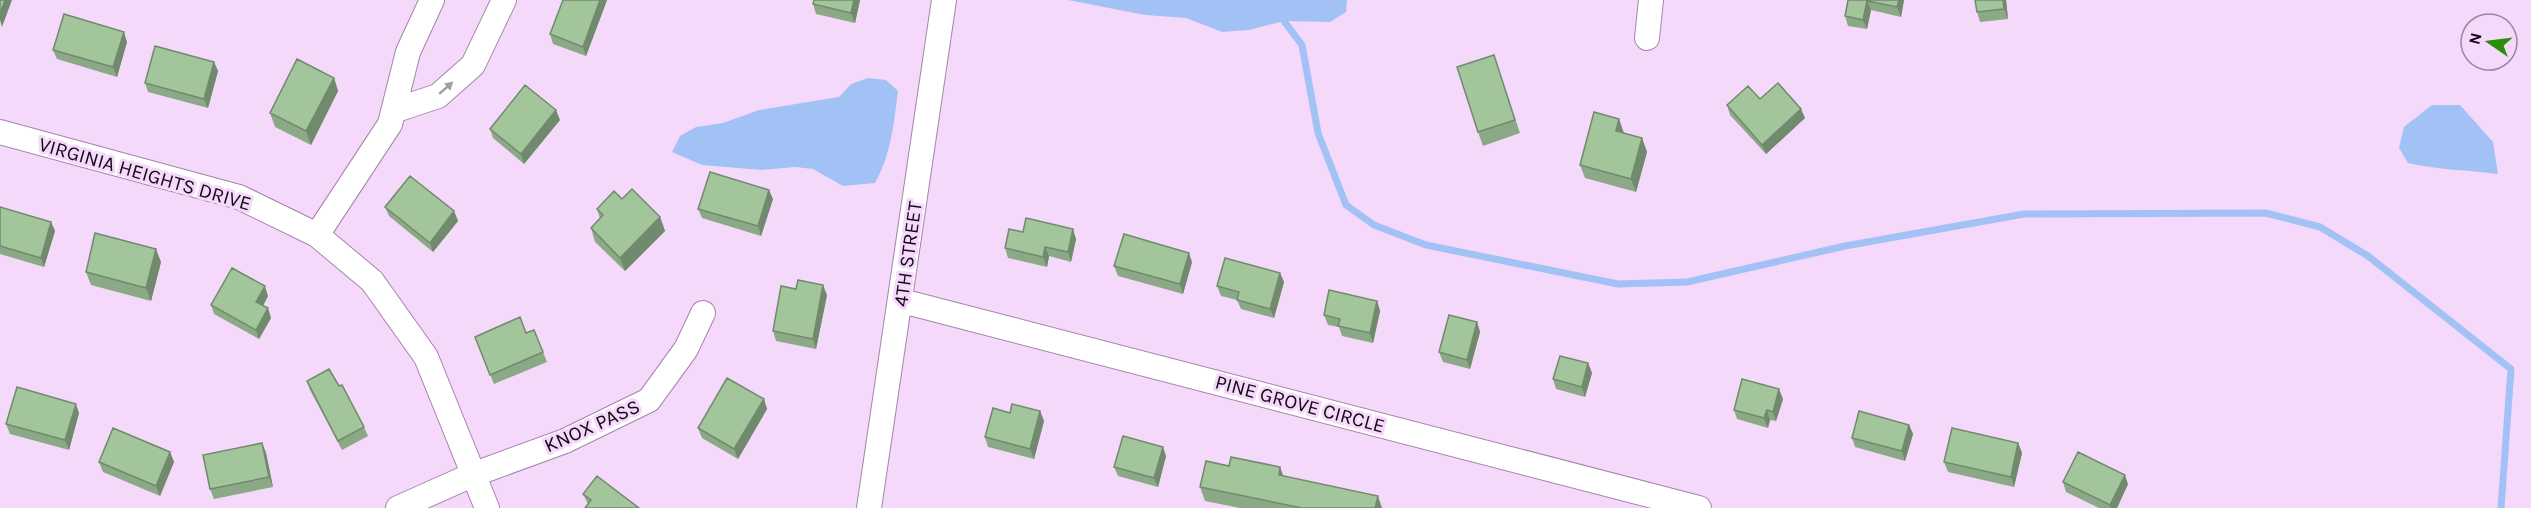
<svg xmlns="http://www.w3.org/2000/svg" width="2531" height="508" font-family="Karla,sans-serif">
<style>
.water{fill:#a2c2f6}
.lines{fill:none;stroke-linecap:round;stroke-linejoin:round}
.stream{stroke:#a2c2f6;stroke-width:7}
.minor-casing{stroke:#a484ab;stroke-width:26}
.minor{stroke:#fff;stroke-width:24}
.wall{fill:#8ba986}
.shaded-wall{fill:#718a6d}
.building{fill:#a2c59c;stroke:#718a6d;stroke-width:1.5}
.oneway{fill:#a19da2}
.labels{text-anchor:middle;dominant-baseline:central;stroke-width:6;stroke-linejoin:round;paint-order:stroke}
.street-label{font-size:20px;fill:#150917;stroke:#f5d9fa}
</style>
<rect width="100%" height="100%" fill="#f5d9fa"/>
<!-- water -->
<path class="water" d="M1068,0H1347L1346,12L1330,22L1284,21L1249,30L1222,32L1186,18L1145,15Z
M868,78L886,80L898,91C894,122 891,155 875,183L843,186L813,169L795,167L762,170L702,165L672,152L680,136L696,127L723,123L759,110L839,97L851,84Z
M2432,105H2460L2493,142L2498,174C2468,170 2437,170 2408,163L2399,148L2404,127Z"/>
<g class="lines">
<!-- stream -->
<path class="stream" d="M1284,21L1302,45L1318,133L1346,205L1374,225L1426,245L1618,284L1687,282L1845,246L2024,214L2266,213L2320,227L2368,256L2511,369L2501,508"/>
<defs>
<path id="minor" d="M1647,38L1651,0
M393,111L438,96L473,65L504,0
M0,132L239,197L317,235L372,281L426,357L487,508
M317,235L390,124L408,52L432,0
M902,301L1699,508
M398,508L472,475L565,441L649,400L686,349L703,313
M869,508L944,0"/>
</defs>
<!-- minor casing -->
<use href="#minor" class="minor-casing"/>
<!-- minor -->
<use href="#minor" class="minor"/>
</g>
<!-- wall -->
<path class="wall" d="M563,0H607L586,56L553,44L550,34Z
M860,0L855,23L816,14L813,4Z
M1848,0H1904L1901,17L1871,10L1867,29L1848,26L1845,16Z
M2006,0L2008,19L1980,22L1977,12Z
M127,42L117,77L57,59L53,50Z
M1494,55L1520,133L1483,146L1478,132Z
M214,62L218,71L208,108L148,92L145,83Z
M334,78L338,91L311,145L275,127L270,113Z
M1760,99L1805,118L1766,154L1730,115L1727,105Z
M560,120L524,164L493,138L490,129Z
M1624,133L1642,138L1647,152L1636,192L1585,178L1580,165Z
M622,199L660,217L665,231L625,271L595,242L591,228L600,218L597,209Z
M773,199L761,236L702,218L698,209Z
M0,207L51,222L55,231L44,267L0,254Z
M385,207L454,211L458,221L433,252L389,216Z
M1023,232L1076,239L1071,262L1049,256L1047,267L1008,258L1005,248Z
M161,262L151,301L91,285L86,272Z
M1192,262L1183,294L1118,276L1114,266Z
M1280,273L1284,282L1274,318L1241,309L1237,300L1221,296L1217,286Z
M827,295L816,349L776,341L773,331Z
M268,296L263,306L271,318L259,339L214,314L211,305Z
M1377,301L1380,311L1373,343L1342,336L1339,327L1328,325L1324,315Z
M1477,322L1480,332L1470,369L1443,362L1439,352Z
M526,333L543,352L547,362L494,384L475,337Z
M1588,363L1592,373L1585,397L1556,389L1553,379Z
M307,381L339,386L364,427L368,436L342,450L310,390Z
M764,399L767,409L738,459L702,438L698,428Z
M1783,399L1776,421L1770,420L1768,428L1737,419L1734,410Z
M1040,411L1044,421L1034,459L988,447L985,437L1010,413Z
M79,413L69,450L10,434L6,424Z
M1909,425L1913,434L1905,461L1855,447L1852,438Z
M262,443L266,453L273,487L214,499L210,489Z
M2018,443L2022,453L2014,487L1948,472L1944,462Z
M170,452L174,462L160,496L103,472L99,462Z
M1166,456L1158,487L1118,476L1114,467Z
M1229,466L1280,467L1283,476L1382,508H1240L1205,501L1200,487Z
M2063,482L2128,484L2117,508H2099L2066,492Z
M583,494L639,508L588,504Z"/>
<!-- shaded-wall -->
<path class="shaded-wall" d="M5,0H12L2,27L0,20V14Z
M600,0H607L586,56L583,47Z
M854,0H860L855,23L851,13Z
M1899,0H1904L1901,17L1897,7Z
M2003,0H2006L2008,19L2004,9Z
M1867,1L1871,10L1867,29L1863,20Z
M124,32L127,42L117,77L113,67Z
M214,62L218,71L208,108L204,99Z
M334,78L338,91L311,145L306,131Z
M1801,109L1805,118L1766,154L1762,145Z
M556,110L560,120L524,164L521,154Z
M1619,119L1624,133L1616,131Z
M1642,138L1647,152L1636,192L1631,179Z
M769,190L773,199L761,236L758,226Z
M454,211L458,221L433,252L430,243Z
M660,217L665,231L625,271L620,258Z
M51,222L55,231L44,267L41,258Z
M1073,229L1076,239L1071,262L1068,252Z
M1045,247L1049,256L1047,267L1043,257Z
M156,249L161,262L151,301L146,288Z
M1189,253L1192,262L1183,294L1180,284Z
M1280,273L1284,282L1274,318L1270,309Z
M823,285L827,295L816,349L813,339Z
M265,286L268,296L260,311L256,302Z
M1377,301L1380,311L1373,343L1370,333Z
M268,308L271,318L259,339L256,330Z
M1477,322L1480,332L1470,369L1467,360Z
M1588,363L1592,373L1585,397L1582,387Z
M1779,389L1783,399L1776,421L1773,412Z
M764,399L767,409L738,459L734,449Z
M76,404L79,413L69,450L65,440Z
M1767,410L1770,420L1768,428L1764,418Z
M1040,411L1044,421L1034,459L1030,449Z
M1909,425L1913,434L1905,461L1902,451Z
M262,443L266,453L273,487L269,477Z
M2018,443L2022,453L2014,487L2011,477Z
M1163,447L1166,456L1158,487L1154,478Z
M170,452L174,462L160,496L156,486Z
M1280,467L1285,481L1279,475Z
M2125,475L2128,484L2117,508H2111L2110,505Z
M1378,496L1382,508H1375Z"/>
<!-- building -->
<path class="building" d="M0,0H5L0,14Z
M563,0H600L583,47L550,34Z
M814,0H854L851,13L813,4Z
M1848,0H1899L1897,7L1867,1L1863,20L1845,16Z
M1975,0H2003L2004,9L1977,12Z
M64,14L124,32L113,67L53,50Z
M155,46L214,62L204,99L145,83Z
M1494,55L1515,120L1478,132L1457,67Z
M297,59L334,78L306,131L270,113Z
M1778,83L1801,109L1762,145L1727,105L1748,86L1760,99Z
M525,85L556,110L521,154L490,129Z
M1594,112L1619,119L1616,131L1642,138L1631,179L1580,165Z
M710,172L769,190L758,226L698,209Z
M410,176L454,211L430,243L385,207Z
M632,189L660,217L620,258L591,228L603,215L597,209L614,191L622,199Z
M0,207L51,222L41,258L0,246Z
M1026,218L1073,229L1068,252L1045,247L1043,257L1005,248L1009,229L1023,232Z
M95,233L156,249L146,288L86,272Z
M1124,234L1189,253L1180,284L1114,266Z
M1225,258L1280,273L1270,309L1237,300L1239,292L1217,286Z
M232,268L265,286L256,302L268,308L256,330L211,305Z
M798,280L823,285L813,339L773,331L781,286L796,289Z
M1329,290L1377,301L1370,333L1338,326L1340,319L1324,315Z
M1449,315L1477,322L1467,360L1439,352Z
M520,317L526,333L534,330L543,352L490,375L475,337Z
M1560,356L1588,363L1582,387L1553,379Z
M329,369L339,386L342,385L364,427L338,441L307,381Z
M727,378L764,399L734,449L698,428Z
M1742,379L1779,389L1773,412L1767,410L1764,418L1734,410Z
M17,387L76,404L65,440L6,424Z
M1012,404L1040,411L1030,449L985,437L993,408L1010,413Z
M1859,411L1909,425L1902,451L1852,438Z
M113,428L170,452L156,486L99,462Z
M1952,428L2018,443L2011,477L1944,462Z
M1123,436L1163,447L1154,478L1114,467Z
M262,443L269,477L210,489L203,455Z
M2078,452L2125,475L2110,505L2063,482Z
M1231,457L1280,467L1279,475L1378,496L1375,508H1302L1200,487L1206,461L1229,466Z
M597,476L639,508H585L591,500L583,494Z"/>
<!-- one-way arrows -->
<defs><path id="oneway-solid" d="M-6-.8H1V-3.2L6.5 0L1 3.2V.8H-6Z" transform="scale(1.5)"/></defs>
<use class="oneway" href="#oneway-solid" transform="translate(446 88) rotate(-41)"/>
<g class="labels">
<!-- street labels -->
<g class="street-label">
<text transform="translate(145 174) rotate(16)">VIRGINIA HEIGHTS DRIVE</text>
<text transform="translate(908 254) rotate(-82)">4TH STREET</text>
<text transform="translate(1300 404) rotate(15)">PINE GROVE CIRCLE</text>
<text transform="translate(592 426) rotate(-24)">KNOX PASS</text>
</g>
</g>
<!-- north arrow -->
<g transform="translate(2489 42) rotate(284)"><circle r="28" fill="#f5d9fa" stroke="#9b869f" stroke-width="1.5"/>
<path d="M0-4.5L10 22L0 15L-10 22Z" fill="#298e09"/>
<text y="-9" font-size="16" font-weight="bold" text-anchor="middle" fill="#150917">N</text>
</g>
</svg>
